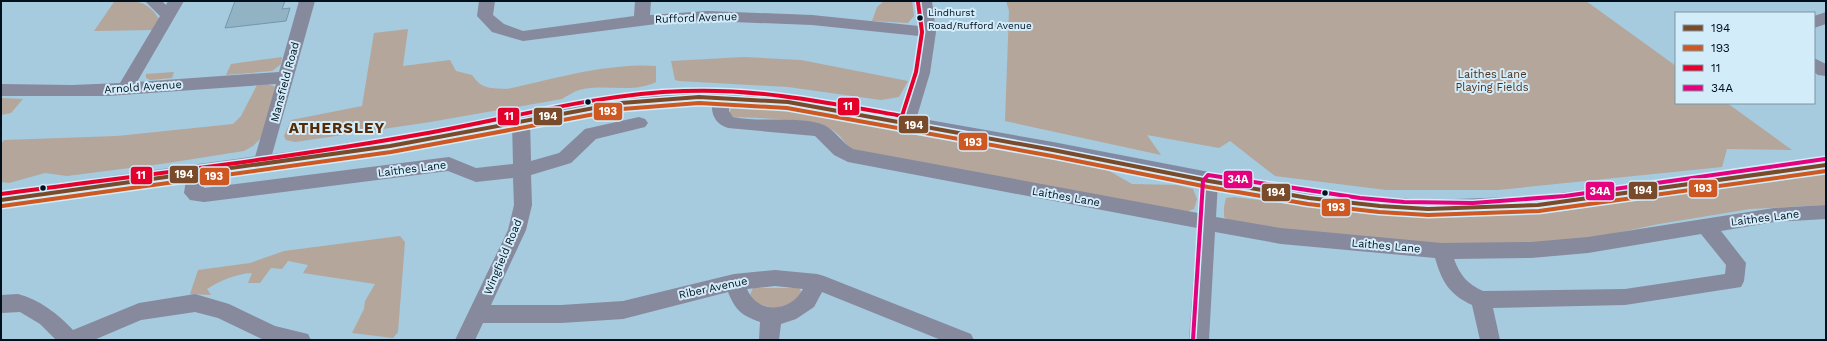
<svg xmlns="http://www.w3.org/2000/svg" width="1827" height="341" font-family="'Work Sans',sans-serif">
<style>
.green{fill:#b4a69b}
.building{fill:#92b3c4;stroke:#7497a9}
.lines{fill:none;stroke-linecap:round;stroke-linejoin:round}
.minor{fill:#87899d;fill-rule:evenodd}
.major{fill:#818aa2;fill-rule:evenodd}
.bus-1-casing{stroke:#d3ecfa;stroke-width:7}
.bus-2-casing{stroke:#d3ecfa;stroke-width:7}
.bus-3-casing{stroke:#d3ecfa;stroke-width:7}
.bus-4-casing{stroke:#d3ecfa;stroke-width:7}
.bus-1{stroke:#7a4b2a;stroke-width:4}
.bus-2{stroke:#ce5821;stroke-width:4}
.bus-3{stroke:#e4002b;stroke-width:4}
.bus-4{stroke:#e5007d;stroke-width:4}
.bus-dot{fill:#00101d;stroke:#d3ecfa;stroke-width:1.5}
.labels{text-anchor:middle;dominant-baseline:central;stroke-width:4;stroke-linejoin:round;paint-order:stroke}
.bus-label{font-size:10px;fill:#00101d;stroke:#d3ecfa;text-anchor:start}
.street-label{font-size:11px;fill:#00101d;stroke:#d3ecfa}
.park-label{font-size:11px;fill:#512f18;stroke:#d3ecfa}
.district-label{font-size:15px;font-weight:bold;letter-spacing:1px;fill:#562a05;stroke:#d3ecfa}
.line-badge{stroke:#d3ecfa;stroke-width:1.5}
.badge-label{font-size:11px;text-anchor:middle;font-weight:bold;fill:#fff}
</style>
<rect width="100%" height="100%" fill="#a6cade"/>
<!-- green -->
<path class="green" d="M133,1C146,3 152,8 159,19L154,30L94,31L114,2Z
M884,1H912L914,16L908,23L872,21L877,7Z
M1006,1H1586L1676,66V103H1727L1792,150L1727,149L1722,167L1498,190H1386L1275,176L1230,141L1219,148L1147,135L1161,155L1005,121L1009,11Z
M408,29L403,66L450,60L456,71L472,75C482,90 491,88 507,89C552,79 611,62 656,66V82C632,94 604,83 579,90C573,92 567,96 562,99L430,122L295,142L286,140L284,136L291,120L362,106L374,33Z
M282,57L281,64L272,71L226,75L231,64Z
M744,57L801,60L908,81L899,97L881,100L788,87L679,81L675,80L671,61Z
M174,72L172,78L150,80L146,78V74Z
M268,84L276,87L261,138L253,146L244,151L161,164L67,176L45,173L9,183L1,182V144L4,140L117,136L233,124L241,116L257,85Z
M1,98L23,99L11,113L1,115Z
M740,103L789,109L1104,168L1132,184L1177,185L1193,189L1197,199L1194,209L1186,212L851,149C845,143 840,135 834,131C816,117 759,119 736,117L730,116C729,108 733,106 740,103Z
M1826,173V205L1750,209L1659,224L1583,240L1512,244H1443L1313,233L1229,221L1224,217V207L1226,198L1234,197L1365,213L1466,217L1558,212L1667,194Z
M400,236L405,242L398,332L393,338L352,333L364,309L365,301L375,284L303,273L308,265L288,261L282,269L271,268L260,283H248L252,273C235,274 222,280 207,289L211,295L190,294L198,270L250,263L284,251Z
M753,288H799L802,293L788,305L774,308L756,303L750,295Z"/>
<!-- building -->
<path class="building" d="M235,1H285L282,9L290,8L286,21L225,28Z"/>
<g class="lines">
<!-- minor -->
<path class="minor" d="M145,1H162L166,5L168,1H184L137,82L279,72L299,1H315L268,169L262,171L256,169L253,164L276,84L108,96H1V84L72,85L120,83L160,16Z
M479,1H495L493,15L504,24L523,31L634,16L635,1H651L650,15L707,11L812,15L919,26L916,1H932L936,32L930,73L915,123L912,127L906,129L900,127L897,123L914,73L919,36L812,25L707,21L664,23L523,41L492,32L477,16Z
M1826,12V24L1814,28V16Z
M1814,58L1826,64V76L1818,75L1814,72Z
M722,91L728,93L730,97L729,111L733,117C761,123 797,115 824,125C835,130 842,143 853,149L1198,213L1200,181L1203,176L1209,174L1215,176L1218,181L1216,217L1281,228L1442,243L1531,242L1588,237L1774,208L1826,205V219L1774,222L1721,231L1746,263L1744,281L1741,287L1625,305L1493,308L1500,340H1480L1472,305C1449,294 1442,282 1435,258L1281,244L1215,232L1209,340H1189L1197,228L848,162L834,155L815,136L728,128C712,123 708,107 716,93ZM1701,234L1726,265L1725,274L1625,289L1483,291C1467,284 1460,275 1454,259L1531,258L1588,253Z
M521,115L527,117L530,121L531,161L559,153L585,129L639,117L645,119L648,123L645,127L596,139L571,163L531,175L532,205L526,230L491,305H561L623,301L734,274L775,270L817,274L824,276L971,334L974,340H941L822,292L814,307L796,319L781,324L779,340H759L760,322C741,315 736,311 728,292L623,319L561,323H483L475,340H455L508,230L514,205L513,178L476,182L448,171L204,202L190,200L184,193L187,173L190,168L196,166L202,168L205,173L204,188L449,157L476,168L513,164L512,121L515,117ZM775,286L803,289C791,312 758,315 747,289Z
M18,294C40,300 57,313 73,330L139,303L195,294L229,304L275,326L308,334L311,340H264L218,318L195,312L141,320L94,340H56L40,324L20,312L1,313V295Z"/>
<!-- major -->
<path class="major" d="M699,90L788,95L1053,142L1209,172L1309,189L1380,197L1428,200L1538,196L1826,157V173L1538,214L1428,218L1380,215L1309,207L1209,190L1053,158L788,109L699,104L621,111L390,154L1,209V191L390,138L621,95Z"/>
<defs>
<path id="bus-1" d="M1,200L390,146L621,103L699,97L788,102L1053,150L1209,181L1309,198L1380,206L1428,209L1538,205L1826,165"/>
<path id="bus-2" d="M2,206L391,152L622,109L699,103L787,108L1052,156L1208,187L1308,204L1379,212L1428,215L1539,211L1826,171"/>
<path id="bus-3" d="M1,194C141,175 283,159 422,134C509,119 595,94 684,91C757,88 830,103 902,116L916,72L922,32L918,2"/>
<path id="bus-4" d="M1193,340L1203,181L1208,175L1360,198L1404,202L1473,203L1565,196L1825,159"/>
</defs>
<!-- bus-1 casing -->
<use href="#bus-1" class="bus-1-casing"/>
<!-- bus-2 casing -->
<use href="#bus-2" class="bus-2-casing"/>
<!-- bus-3 casing -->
<use href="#bus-3" class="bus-3-casing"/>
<!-- bus-4 casing -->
<use href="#bus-4" class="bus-4-casing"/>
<!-- bus-1 -->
<use href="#bus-1" class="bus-1"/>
<!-- bus-2 -->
<use href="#bus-2" class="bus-2"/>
<!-- bus-3 -->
<use href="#bus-3" class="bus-3"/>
<!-- bus-4 -->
<use href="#bus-4" class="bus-4"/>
</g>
<!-- markers -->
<g class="bus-dot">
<circle cx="920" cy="18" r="3.5"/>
<circle cx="588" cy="102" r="3.5"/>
<circle cx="43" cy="188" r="3.5"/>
<circle cx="1325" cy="193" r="3.5"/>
</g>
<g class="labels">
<!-- bus labels -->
<g class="bus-label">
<text x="928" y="12">Lindhurst<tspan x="928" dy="13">Road/Rufford Avenue</tspan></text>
</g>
<!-- street labels -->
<g class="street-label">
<text transform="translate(696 18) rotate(-2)">Rufford Avenue</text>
<text transform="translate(285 82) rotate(-75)">Mansfield Road</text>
<text transform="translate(143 87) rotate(-4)">Arnold Avenue</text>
<text transform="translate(412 169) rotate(-7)">Laithes Lane</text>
<text transform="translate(1066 197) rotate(10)">Laithes Lane</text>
<text transform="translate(1765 218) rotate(-7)">Laithes Lane</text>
<text transform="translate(1386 246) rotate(5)">Laithes Lane</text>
<text transform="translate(503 257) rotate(-67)">Wingfield Road</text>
<text transform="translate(713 288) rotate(-12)">Riber Avenue</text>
</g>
<!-- park labels -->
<g class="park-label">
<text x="1492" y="74">Laithes Lane<tspan x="1492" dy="13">Playing Fields</tspan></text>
</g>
<!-- district labels -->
<g class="district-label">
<text x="337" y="128">ATHERSLEY</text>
</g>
</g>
<g class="line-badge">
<rect x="837" y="97" width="23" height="19" rx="4" fill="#e4002b"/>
<rect x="593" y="102" width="30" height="19" rx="4" fill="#ce5821"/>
<rect x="533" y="107" width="30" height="19" rx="4" fill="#7a4b2a"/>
<rect x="497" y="107" width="23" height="19" rx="4" fill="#e4002b"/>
<rect x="898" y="115" width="31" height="19" rx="4" fill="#7a4b2a"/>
<rect x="958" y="132" width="30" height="19" rx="4" fill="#ce5821"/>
<rect x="169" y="165" width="30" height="19" rx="4" fill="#7a4b2a"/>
<rect x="130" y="166" width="23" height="19" rx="4" fill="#e4002b"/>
<rect x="199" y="167" width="31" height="19" rx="4" fill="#ce5821"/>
<rect x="1223" y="170" width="30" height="19" rx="4" fill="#e5007d"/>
<rect x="1688" y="179" width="30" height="19" rx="4" fill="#ce5821"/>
<rect x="1628" y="181" width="30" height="19" rx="4" fill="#7a4b2a"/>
<rect x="1585" y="181" width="30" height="20" rx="4" fill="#e5007d"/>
<rect x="1261" y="183" width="30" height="19" rx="4" fill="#7a4b2a"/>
<rect x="1321" y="198" width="30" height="19" rx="4" fill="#ce5821"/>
</g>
<g class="badge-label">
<text x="848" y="110">11</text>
<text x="608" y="115">193</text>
<text x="548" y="120">194</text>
<text x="509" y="120">11</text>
<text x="914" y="129">194</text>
<text x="973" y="146">193</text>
<text x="184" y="178">194</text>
<text x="141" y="179">11</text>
<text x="214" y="180">193</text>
<text x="1238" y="183">34A</text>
<text x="1703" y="192">193</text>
<text x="1643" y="194">194</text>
<text x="1600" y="195">34A</text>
<text x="1276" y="196">194</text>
<text x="1336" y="211">193</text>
</g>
<!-- border -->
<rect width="1827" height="341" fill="none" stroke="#00101d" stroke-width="4"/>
<!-- legend -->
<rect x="1675" y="12" width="140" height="92" fill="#d3ecfa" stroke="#7f94a2"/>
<rect x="1683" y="25" width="20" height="6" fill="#7a4b2a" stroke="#7f94a2"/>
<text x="1711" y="32" font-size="12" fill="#00101d">194</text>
<rect x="1683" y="45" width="20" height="6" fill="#ce5821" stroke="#7f94a2"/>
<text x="1711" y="52" font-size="12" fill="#00101d">193</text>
<rect x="1683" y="65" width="20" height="6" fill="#e4002b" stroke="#7f94a2"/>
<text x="1711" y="72" font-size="12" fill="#00101d">11</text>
<rect x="1683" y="85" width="20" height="6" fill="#e5007d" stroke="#7f94a2"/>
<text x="1711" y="92" font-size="12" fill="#00101d">34A</text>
</svg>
